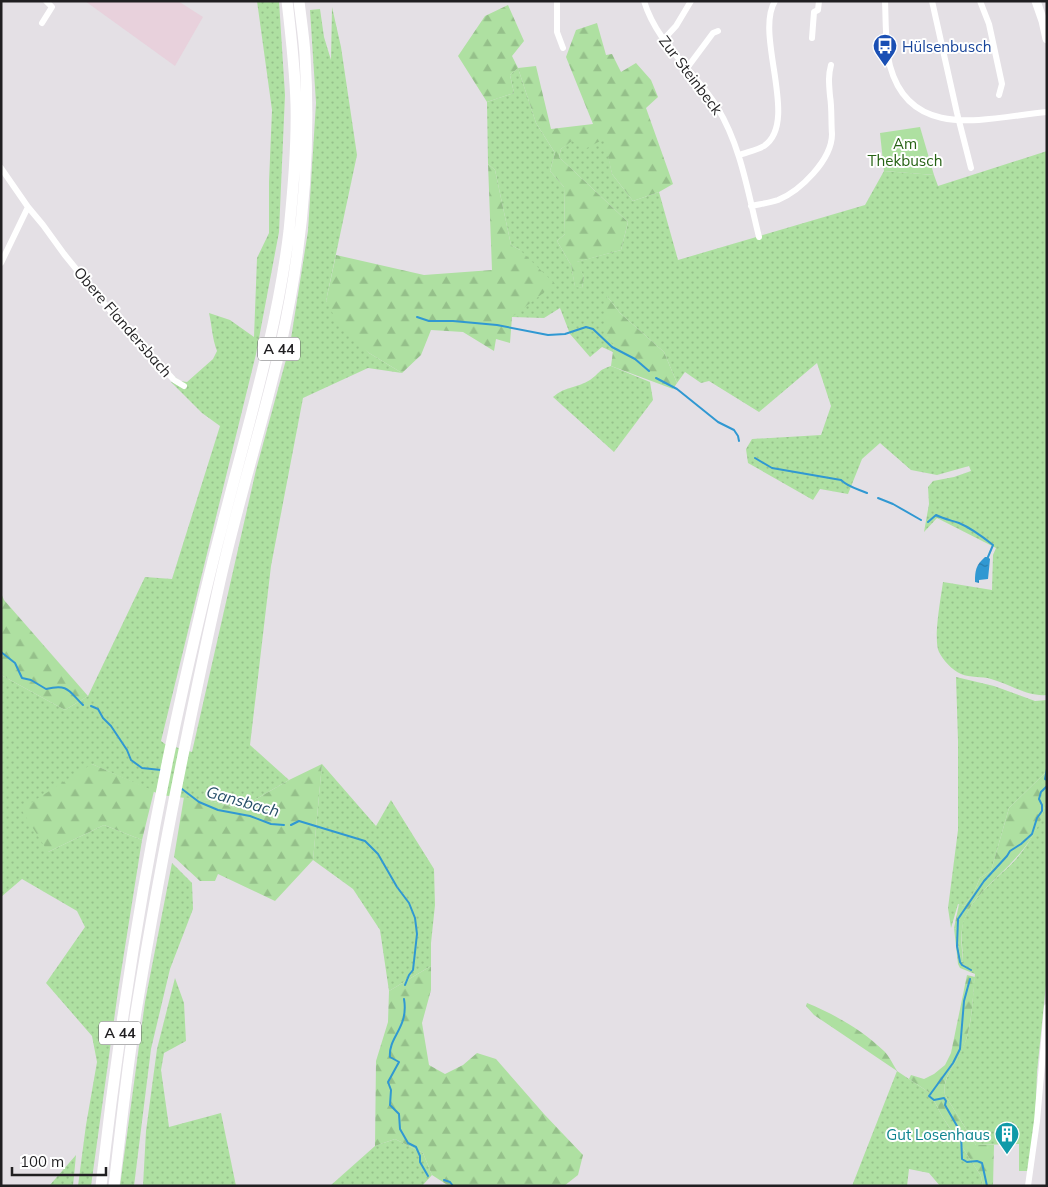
<svg xmlns="http://www.w3.org/2000/svg" width="1048" height="1187" font-family="Mulish,sans-serif">
<style>
.industrial{fill:#e8d1dc}
.grass{fill:url(#grass-dots)}
.forest{fill:url(#forest-firs)}
.park{fill:#aee0a1}
.water{fill:url(#water-ripples)}
.lines{fill:none;stroke-linecap:round;stroke-linejoin:round}
.stream{stroke:#3098d2;stroke-width:2}
.minor{stroke:#fff;stroke-width:6}
.secondary{stroke:#fff;stroke-width:9}
.motorway{stroke:#fff;stroke-width:11}
.labels{text-anchor:middle;dominant-baseline:central;stroke-width:4;stroke-linejoin:round;paint-order:stroke}
.shield{fill:#fff;stroke:#636264;stroke-width:1}
.shield-label{font-size:14px;font-weight:bold;fill:#201f21}
.transit-label{font-size:15px;fill:#164399;stroke:#fff;text-anchor:start}
.street-label{font-size:15px;fill:#201f21;stroke:#fff}
.park-label{font-size:15px;fill:#266214;stroke:#fff}
.culture-label{font-size:15px;fill:#0d838f;stroke:#fff;text-anchor:end}
.water-label{font-size:16px;font-style:italic;fill:#264f68;stroke:#fff}
</style>
<defs>
<pattern id="grass-dots" width="8" height="8" patternUnits="userSpaceOnUse" patternTransform="scale(1.25)"><rect width="8" height="8" fill="#aee0a1"/><path d="M2 2h.1M6 6h.1" fill="none" stroke="#95c08a" stroke-width="1.8" stroke-linecap="round"/></pattern>
<pattern id="forest-firs" width="22" height="20" patternUnits="userSpaceOnUse" patternTransform="scale(1.25)"><rect width="22" height="20" fill="#aee0a1"/><path d="M5 1l3.5 6h-7zM16 11l3.5 6h-7z" fill="#95c08a"/></pattern>
<pattern id="water-ripples" width="26" height="14" patternUnits="userSpaceOnUse" patternTransform="scale(1.25)"><rect width="26" height="14" fill="#3098d2"/><path d="M2 4q2-2 4 0t4 0M15 11q2-2 4 0t4 0" fill="none" stroke="#287baa"/></pattern>
</defs>
<rect width="100%" height="100%" fill="#e4e0e5"/>
<!-- industrial -->
<path class="industrial" d="M85,1H178L203,17L175,66Z"/>
<!-- grass -->
<path class="grass" d="M257,1H279L285,95L279,232L256,354L161,741L165,744L192,752L256,470L290,345L308,231L316,103L310,10L320,9L324,37L331,60L332,7L341,47L357,155L326,301L369,353L402,373L368,368L303,398L271,566L250,745L289,780L239,809L210,801L161,795L92,764L48,852L104,825L142,840L118,991L91,1186H78L86,1125L97,1062L92,1036L46,983L85,927L77,911L22,879L1,897V675L65,710L88,696L145,577L172,579L220,426L202,413L171,382L175,377L180,381L187,382L213,359L217,351C212,338 212,326 209,313L230,320L254,337L257,258L269,233V182L272,110Z
M518,68L536,123L555,153L550,171L564,187L565,234L557,241L571,265L575,286L582,288L584,277L576,262L621,250L628,222L559,157L561,149L572,140L605,139L612,174L633,201L659,192L678,260L865,205L884,171L934,175L938,186L1047,151V695C1027,697 1010,684 991,679C982,676 970,678 961,674C952,670 943,660 939,652C933,640 941,597 943,582L992,590L993,555L996,548L937,518L924,532L929,504L928,487L933,481L954,477L971,471L969,466L937,475L911,470L880,443L862,459L848,494L820,489L813,500L748,463L746,449L752,439L821,435L831,406L817,363L759,412L709,381L701,383L685,372L677,383L664,352L620,313L607,296L614,344L613,352L602,347L590,357L570,334L560,308L544,318L512,317L520,250L511,245L495,170L488,164L487,102L514,93L510,75Z
M611,366L650,382L653,400L614,452L553,397C565,386 578,388 590,380C600,373 598,370 611,366Z
M956,677L994,686L1035,701L1047,700V771L1009,808L991,871L980,878L974,892L964,906L958,904L951,928L948,908L958,830V741Z
M322,764L376,826L391,800L434,869L435,905L431,943V966L389,991L380,930L353,889L313,860Z
M1047,800V975L1037,1072L1035,1121L1028,1171H1019V1144L976,1145L945,1095C942,1078 954,1067 961,1052C973,1029 972,999 975,974L960,968L958,964L954,928L958,930V945L961,961L963,962C963,949 960,936 963,923C972,895 998,879 1017,858C1032,840 1041,822 1047,800Z
M172,863L192,883L193,909L170,969L151,1049L134,1186H120L145,1002Z
M175,978L184,1003L186,1041L164,1053L161,1070L169,1127L221,1113L236,1186H143L146,1131L157,1049Z
M897,1071L930,1093L942,1116L981,1176L983,1186H940L929,1173L909,1169L907,1186H852Z
M395,1139L423,1153L432,1175L422,1186H330L375,1146Z
M76,1155L73,1186H49Z"/>
<!-- forest -->
<path class="forest" d="M508,5L524,41L512,56L518,68L536,66L551,129L593,124L566,57L576,30L597,23L606,55L612,54L621,72L636,63L651,80L658,97L646,108L673,184L659,192L633,201L612,174L604,139L585,149L572,141L561,149L559,157L628,222L621,250L577,262L584,277L582,288L575,287L571,265L557,241L565,234L564,187L550,171L555,153L536,123L518,68L510,75L514,93L487,102L458,56L485,16Z
M488,164L495,170L511,245L520,250L555,284L512,317L510,343L496,339L494,351L463,332L431,330L421,355L402,373L369,353L338,323L326,301L336,255L424,275L492,270Z
M607,296L620,313L664,352L677,383L673,389L611,366L614,344L604,338Z
M1,593L4,600L88,696L65,710L1,675Z
M92,764L154,791L142,840L104,825L48,852L21,809Z
M322,764L313,860L275,901L218,874L215,881H200L174,857L184,797L210,801L239,809L289,780Z
M1047,771C1047,781 1048,792 1046,802C1040,835 1017,858 994,880C981,893 968,905 963,924C960,936 962,949 963,962L961,961L958,945V930L954,928L959,904L964,906L974,892L980,878L991,871L1009,808Z
M431,966V990L422,1023L429,1065L445,1074L463,1065L477,1053L496,1059L544,1114L583,1155L578,1175L564,1186H449L432,1175L423,1153L395,1139L375,1146L376,1061L388,1022L389,991Z
M967,975L975,977C972,1002 972,1031 961,1053C953,1068 942,1078 945,1095L976,1145H994L993,1186H983L981,1176L942,1116L930,1093L909,1079L911,1075L924,1079L934,1074L945,1065L951,1053Z
M807,1003C834,1014 862,1030 884,1051C889,1056 893,1064 897,1071L814,1015L806,1006Z"/>
<!-- park -->
<path class="park" d="M920,127L934,175L884,171L880,133Z"/>
<!-- water -->
<path class="water" d="M985,557H988L990,559L988,579L979,580V583L975,582C975,570 976,565 985,557Z"/>
<g class="lines">
<!-- stream -->
<path class="stream" d="M417,317L429,321H453L497,325L548,335L565,334L586,327L593,329L612,347L635,359L649,371
M656,378L677,389L718,422L734,430L738,436L739,441
M755,458L772,468L841,480C848,487 858,489 867,493
M878,498L893,504L921,520
M928,522L936,515C944,519 950,520 959,523C971,528 983,537 993,545L988,557
M1,652L15,663L22,678L31,680L46,689C68,684 68,690 83,705
M91,706L98,709L103,718L111,726L127,750L131,760L142,768L161,770
M1047,769L1045,779L1047,780
M182,789L199,802L218,810L250,816L271,824L284,825
M291,825L299,821L365,841L378,854L397,887L409,903L415,918L417,934L413,970L409,975L405,985
M971,970L962,965L960,962L957,946L958,919L984,881L1007,856L1010,851L1021,844L1032,834L1037,818L1042,811V805L1039,799L1041,792L1047,786
M970,979L964,1001L960,1049L953,1063L929,1096L934,1100L944,1098L946,1101L945,1105L961,1133L962,1159L967,1162L977,1161L982,1163L987,1186
M404,999C409,1028 388,1037 390,1057L399,1062L388,1082L391,1090L390,1105L399,1114L400,1129L408,1143L416,1147L420,1156V1162L428,1176
M444,1180L450,1182L453,1186"/>
<!-- minor -->
<path class="minor" d="M557,1V32L563,48
M644,1C657,44 694,70 717,107C741,146 748,193 759,237
M885,1C886,22 885,46 890,66C911,143 990,117 1047,112
M932,1L957,113L971,168
M980,1L989,24L1002,84L999,95
M42,23L52,7L46,1
M812,38L814,12L818,10L819,1
M663,40L676,26L691,1
M687,68L713,33L718,31
M739,155C747,152 757,150 764,146C800,122 754,35 775,1
M1,168L28,207L43,225L64,254L107,307L174,380L184,386
M751,206C760,204 769,203 778,200C800,191 832,160 832,134C831,122 832,108 830,96C829,84 828,76 831,65
M1,263L28,207
M1028,1186L1037,1121L1047,1007"/>
<!-- secondary -->
<path class="secondary" d="M1036,1L1043,21L1047,39"/>
<!-- motorway -->
<path class="motorway" d="M101,1186C120,1017 147,850 184,684C196,631 208,578 222,526C247,428 277,331 289,231C293,189 297,146 296,104C295,70 291,35 287,1
M114,1186C121,1128 127,1069 136,1012C159,870 187,730 218,590C236,507 262,427 281,344C302,250 311,151 305,55C304,37 301,19 299,1"/>
</g>
<!-- icons -->
<defs>
<symbol id="bus-pin" viewBox="-11 -11 22 30"><path d="M0 17L-7.5 6A9.5 9.5 0 1 1 7.5 6Z" fill="#1a4fb4" stroke="#fff"/><path d="M-5-6H5V4H4V6H2V4H-2V6H-4V4H-5ZM-3.5-4V0h7V-4ZM-3.5 1.2v1.5H-2V1.2ZM2 1.2v1.5H3.5V1.2Z" fill="#fff"/></symbol>
<symbol id="building-pin" viewBox="-11 -11 22 30"><path d="M0 17L-7.5 6A9.5 9.5 0 1 1 7.5 6Z" fill="#0f9aa8" stroke="#fff"/><path d="M-4-6H4V6H1V3H-1V6H-4ZM-2.5-4.3h1.7v1.8h-1.7ZM.8-4.3h1.7v1.8H.8ZM-2.5-1h1.7V.8h-1.7ZM.8-1h1.7V.8H.8Z" fill="#fff"/></symbol>
</defs>
<g fill-rule="evenodd">
<use href="#bus-pin" x="871" y="32" width="28" height="38"/>
<use href="#building-pin" x="993" y="1120" width="28" height="38"/>
</g>
<g class="labels">
<!-- shield labels -->
<g class="shield">
<rect x="258" y="337.5" width="42" height="23" rx="4"/>
<rect x="99" y="1021.5" width="42" height="23" rx="4"/>
</g>
<g class="shield-label">
<text x="279" y="349">A 44</text>
<text x="120" y="1033">A 44</text>
</g>
<!-- transit labels -->
<g class="transit-label">
<text x="902" y="46">Hülsenbusch</text>
</g>
<!-- street labels -->
<g class="street-label">
<text transform="translate(691 75) rotate(53)">Zur Steinbeck</text>
<text transform="translate(123 322) rotate(49)">Obere Flandersbach</text>
</g>
<!-- park labels -->
<g class="park-label">
<text x="905" y="143">Am<tspan x="905" dy="17">Thekbusch</tspan></text>
</g>
<!-- culture labels -->
<g class="culture-label">
<text x="990" y="1134">Gut Losenhaus</text>
</g>
<!-- water labels -->
<g class="water-label">
<text transform="translate(243 801) rotate(16)">Gansbach</text>
</g>
</g>
<!-- border -->
<rect width="1048" height="1187" fill="none" stroke="#201f21" stroke-width="5"/>
<!-- scale -->
<path d="M12 1167v8h94v-8" fill="none" stroke="#201f21" stroke-width="2.5"/>
<text x="20" y="1167" font-size="15" fill="#201f21" stroke="#ffffff" stroke-width="4" paint-order="stroke">100 m</text>
</svg>
